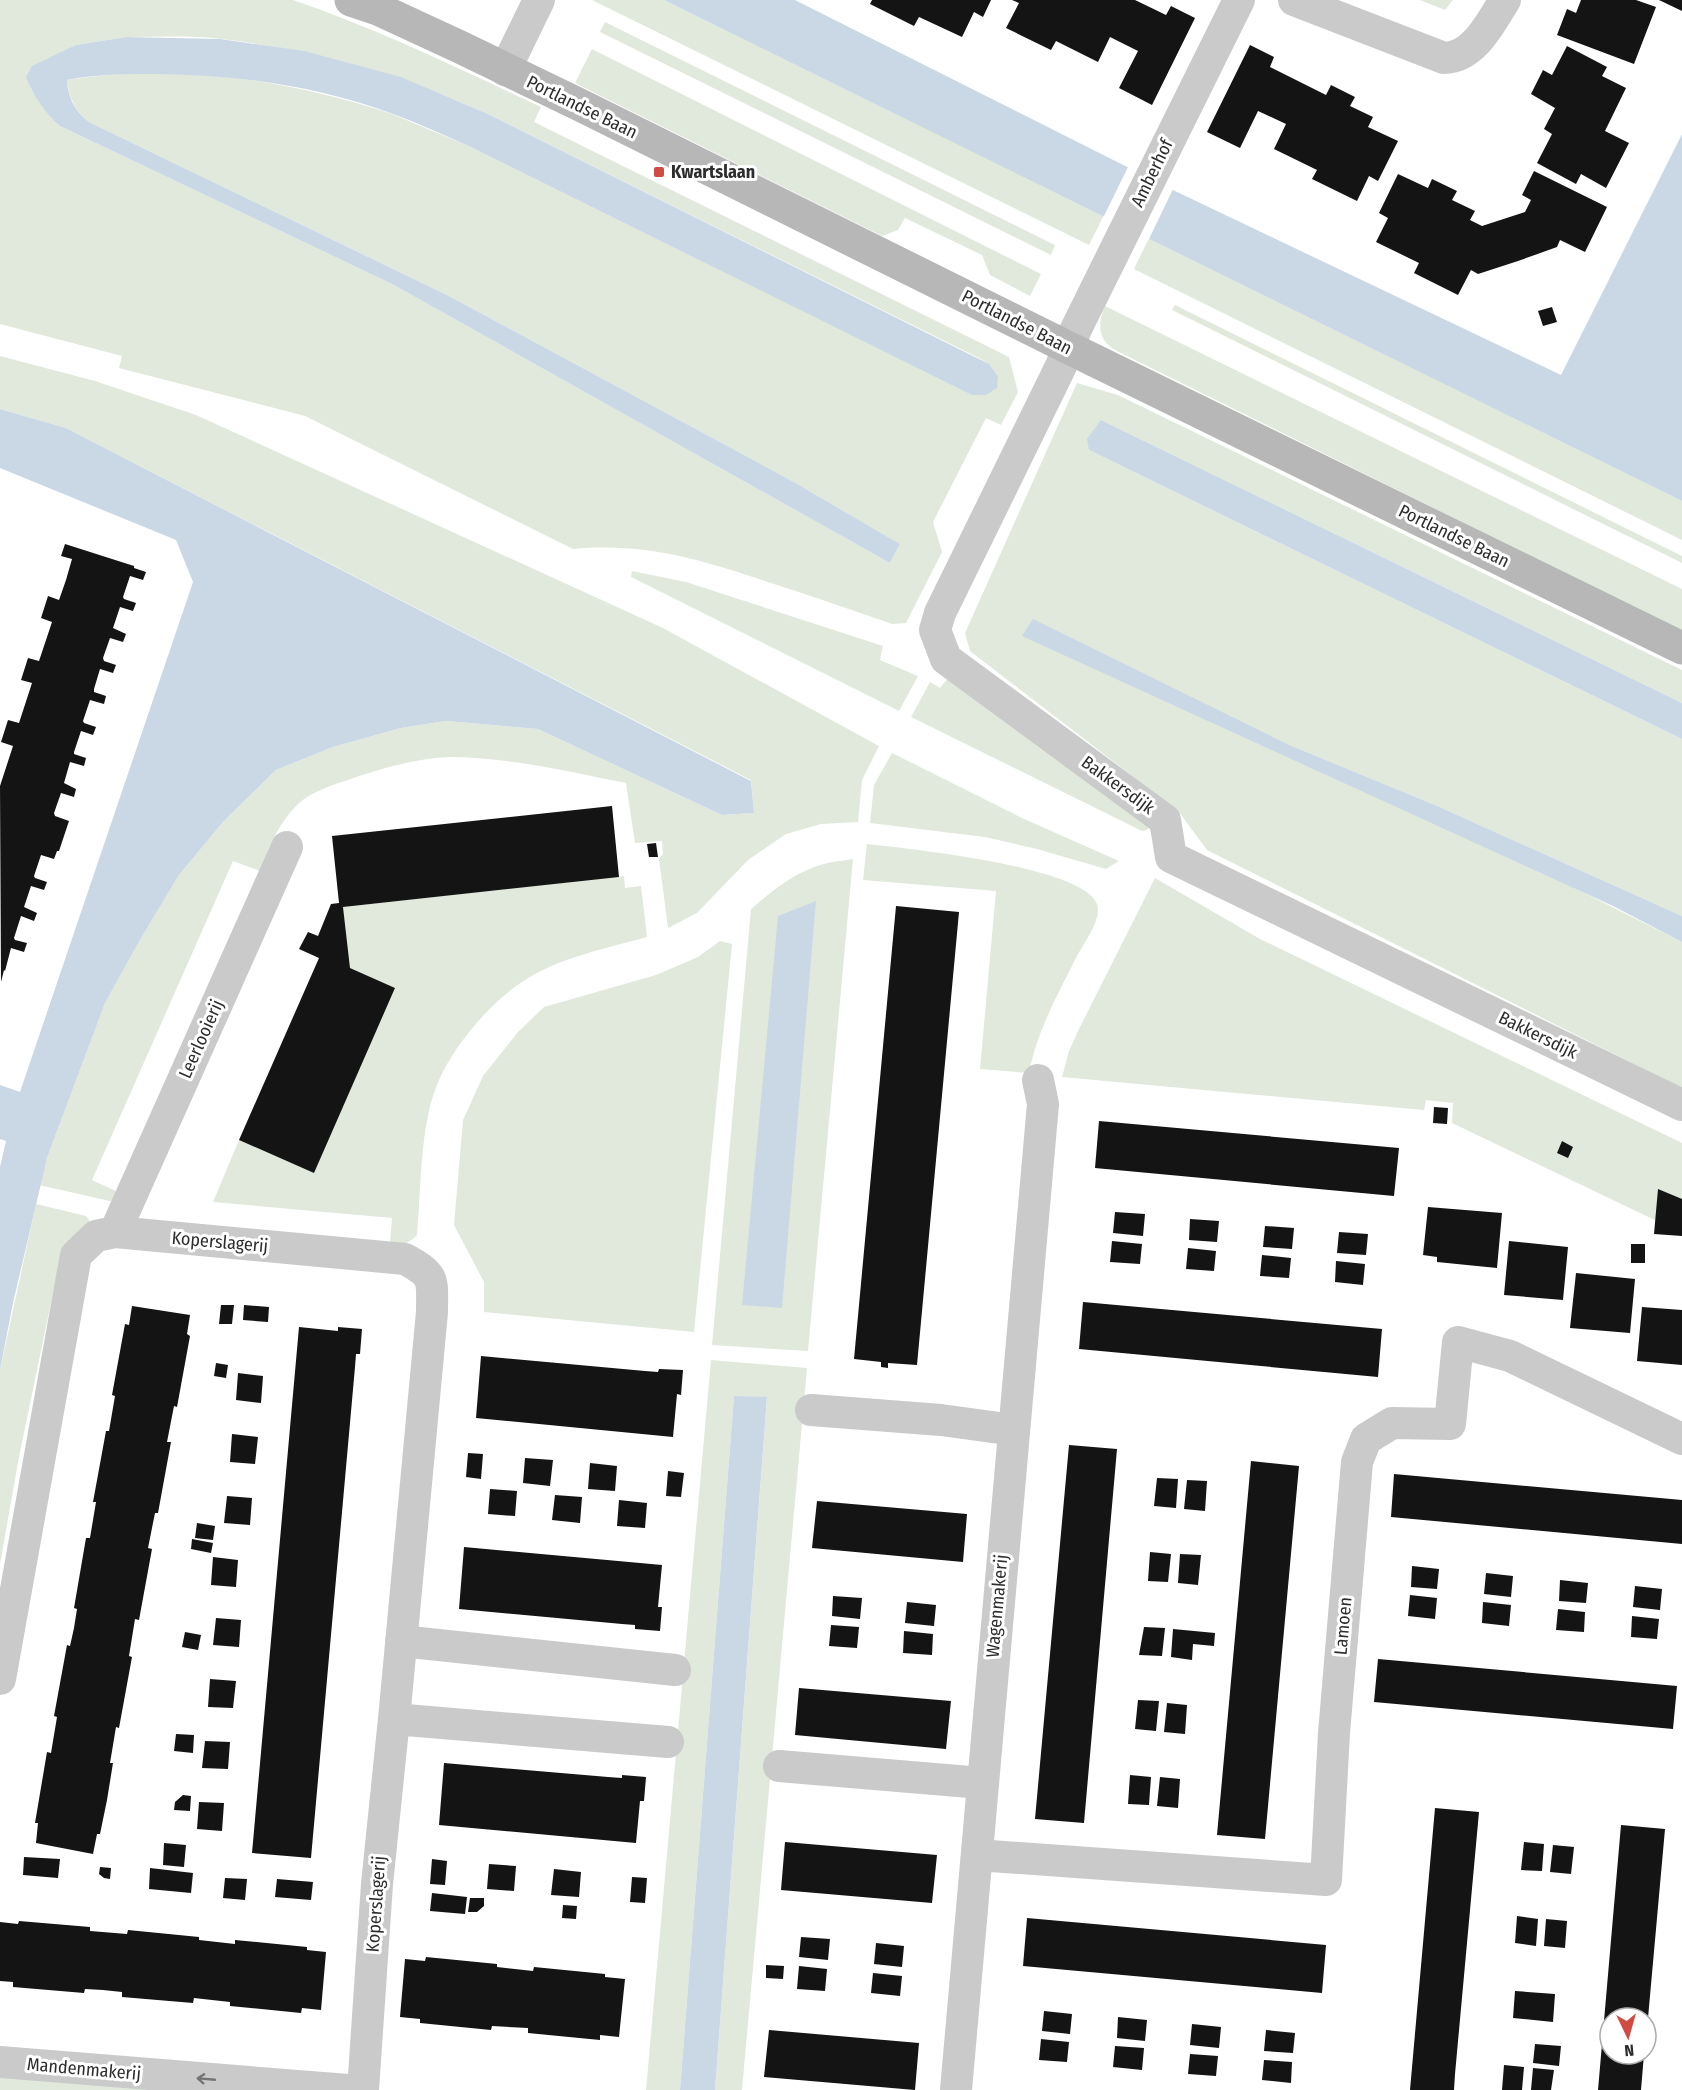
<svg xmlns="http://www.w3.org/2000/svg" width="1682" height="2090" font-family="'Fira Sans Condensed',sans-serif">
<style>
.green{fill:#e1e9dc;fill-rule:evenodd}
.water{fill:#cad8e6}
.pier{fill:#fff}
.building{fill:#141414}
.lines{fill:none;stroke-linecap:round;stroke-linejoin:round}
.street{stroke:#cacaca;stroke-width:32}
.secondary{stroke:#b7b7b7;stroke-width:33}
.oneway{stroke:#747474}
.poi-dot{fill:#cf4b43;stroke:#fff;stroke-width:2}
.labels{text-anchor:middle;dominant-baseline:central;stroke-width:6;stroke-linejoin:round;paint-order:stroke}
.street-label{font-size:18px;fill:#2d2d2d;stroke:#fff}
.poi-label{font-size:18px;font-weight:bold;fill:#2d2d2d;stroke:#fff;text-anchor:start}
</style>
<rect width="100%" height="100%" fill="#fff"/>
<!-- green -->
<path class="green" d="M0,0H293C380,30 458,68 541,107L534,122L1009,357L1018,392L1001,425L986,418L933,522L942,552L906,623L892,624C853,610 814,597 774,584C705,561 648,542 573,549L305,416L119,368L122,356L0,324ZM126,37C158,37 191,35 222,39C320,51 398,74 488,114L989,363L392,114C289,80 175,62 67,80C69,98 75,110 89,122L449,296L794,482L900,544L890,563L392,284L60,126L51,117L31,89L76,45Z
M592,0H664L1104,215L1089,245Z
M1420,0H1453L1445,10Z
M605,22L1055,245L1051,255L600,32Z
M592,49L1041,274L1030,296L990,275L982,255L905,218L898,230L882,236L575,83Z
M1149,238L1682,501V540L1134,269Z
M1175,305L1682,556V563L1172,310Z
M1105,306L1682,589V631L1115,350C1098,340 1097,324 1105,306Z
M0,356L95,381L196,415L663,628L879,746L862,780L858,822L821,824L786,834L748,860L697,913L668,928L659,859L663,854L662,841L635,843L626,783C570,772 512,758 454,757C421,757 382,768 351,779C333,785 312,791 298,804C278,824 269,846 260,871L233,861L92,1180L118,1192L114,1202L39,1185L47,1158L105,1003L140,940L179,875L223,822L276,770L333,747L401,728L446,721L538,729L722,815L754,813L751,780L66,428L0,409Z
M1077,383L1118,395L1682,670V703L1101,420L1089,450L1682,739V916L1435,805L1287,744L1682,942V1088L1207,850L1179,812L970,651L965,633Z
M632,571L686,582L883,646L880,660L918,676L899,711L631,577Z
M949,677L1150,826L1147,830L1142,831L911,717L930,682L940,688Z
M892,753L1022,818L1119,861L1106,869L1037,849L985,837L870,823L874,785Z
M867,844C900,848 1104,867 1098,911C1097,926 1084,943 1077,956C1058,994 1037,1031 1029,1073L980,1069L996,891L863,880Z
M853,859L808,1351L712,1345L751,909C772,891 796,871 824,864C833,861 843,861 853,859Z
M624,876L625,888L641,886L647,937C569,958 523,965 470,1031C453,1052 440,1073 432,1099C420,1142 421,1190 417,1235C408,1244 402,1246 390,1244L392,1218L213,1202L239,1140L314,1172L395,988L350,968L343,907Z
M1155,878L1260,939L1682,1143V1233L1452,1123L1453,1103L1426,1100L1424,1110L1062,1077L1069,1051L1079,1029Z
M720,941L732,944L694,1332L484,1312V1282L454,1225L463,1120L483,1076L518,1032L544,1007L656,975L698,957Z
M36,1204L86,1216L91,1223L59,1264L19,1457L0,1564V1370Z
M711,1360L807,1368L742,2090H715L767,1398L734,1396L680,2090H646Z
M0,2071L228,2090H0Z"/>
<!-- water -->
<path class="water" d="M664,0H795L1173,190L1561,375L1682,134V501Z
M126,37L220,39L304,51L401,77L488,114L989,364L998,376L997,388L986,395H972L473,148C446,136 420,124 393,114C318,86 238,75 158,74C128,74 97,74 67,80C68,98 75,111 89,122L449,296L794,482L900,544L890,563L392,284L60,126C45,113 33,95 26,77L32,66L76,45Z
M0,409L66,428L751,781L754,813L722,815L538,729L446,721L401,728L333,747L276,770L223,822L179,875L140,940L105,1003L47,1158L13,1303L0,1370V1167L6,1141L0,1139V1085L20,1092L193,582L176,540L0,468Z
M1101,420L1682,703V739L1089,450L1087,439Z
M1033,619L1287,744L1435,805L1682,916V942L1613,906L1022,636Z
M816,901L782,1308L742,1305L778,916Z
M734,1396L767,1397L715,2090H680Z"/>
<!-- pier -->
<path class="pier" d="M1129,165L1174,187L1148,241L1103,218Z"/>
<!-- building -->
<path class="building" d="M872,0H991L983,17L974,12L962,37L919,17L914,26L870,4Z
M1012,0H1135L1166,15L1171,6L1195,18L1152,105L1119,88L1138,51L1110,37L1098,62L1056,41L1051,50L1006,28L1019,3Z
M1581,0H1636L1656,7L1634,64L1557,35L1567,9L1576,13Z
M1659,0H1682V11Z
M1250,45L1274,57L1270,67L1326,95L1331,85L1355,97L1350,106L1373,117L1368,127L1398,141L1378,181L1369,176L1357,201L1312,179L1317,170L1274,149L1286,124L1258,111L1240,148L1207,132Z
M1567,46L1607,67L1602,76L1626,88L1605,131L1629,143L1606,188L1581,174L1576,184L1537,163L1552,134L1544,129L1555,108L1531,94L1543,70L1552,75Z
M1534,171L1607,207L1585,252L1560,240L1557,247L1518,261L1478,274L1471,270L1458,295L1414,273L1419,263L1376,242L1388,218L1379,213L1398,174L1428,188L1432,179L1457,191L1452,200L1475,211L1470,220L1482,226L1525,212L1531,200L1522,195Z
M1552,307L1557,322L1543,326L1538,311Z
M65,544L134,566V568L146,572L143,580L130,576L123,597L124,599L136,603L133,611L120,607L113,628L126,634L123,642L110,638L103,658L104,661L116,665L113,673L100,669L94,689V692L106,696L104,704L90,700L83,721L84,723L96,727L93,735L81,731L74,752V754L86,758L84,766L70,762L64,783L76,789L74,797L61,793L54,813L55,816L69,821L59,851H57L54,859L41,855L34,876L35,878L47,882L44,890L31,886L24,907L37,913L34,921L21,916L14,938L15,940L27,943L24,952L11,948L5,971L4,970L1,982L0,786L13,746L1,742L8,720L19,723L32,683L21,680L28,658L39,661L52,622L41,618L48,596L59,600L66,580L72,559L61,556Z
M612,806L619,877L343,907L350,968L395,988L314,1173L239,1140L319,958L299,949L308,932L318,936L331,904L339,903L332,836Z
M656,843L658,857H649L647,844Z
M896,906L959,912L917,1365L888,1363V1368L881,1367V1362L854,1359Z
M1434,1107L1448,1108L1447,1124L1433,1123Z
M1099,1121L1399,1148L1394,1196L1095,1168Z
M1562,1141L1573,1147L1568,1158L1557,1153Z
M1658,1189L1682,1199V1236L1654,1234Z
M1428,1207L1502,1213L1497,1268L1437,1262V1257L1423,1255Z
M1115,1212L1145,1214L1143,1236L1113,1233Z
M1190,1219L1219,1221L1217,1242L1189,1240Z
M1265,1226L1294,1228L1292,1249L1263,1247Z
M1339,1232L1368,1234L1366,1255L1337,1253Z
M1112,1241L1142,1244L1140,1264L1110,1262Z
M1509,1241L1568,1247L1563,1300L1504,1295Z
M1631,1244H1645V1263H1631Z
M1188,1248L1216,1251L1214,1271L1186,1269Z
M1262,1255L1291,1258L1289,1278L1260,1276Z
M1336,1261L1365,1264L1363,1285L1335,1282Z
M1576,1273L1635,1279L1630,1333L1570,1328Z
M1083,1302L1382,1329L1378,1377L1079,1349Z
M221,1305H234L232,1324H219Z
M244,1305L269,1307L268,1322L243,1320Z
M132,1306L190,1315L187,1334L190,1336L177,1407L174,1406L167,1442H171L158,1513H155L148,1548L152,1549L139,1620L135,1619L129,1656L132,1657L119,1728L116,1727L110,1763H113L107,1800L100,1834H97L93,1854L36,1843L38,1823H35L47,1752L51,1753L57,1717L54,1716L67,1645L70,1646L74,1628L77,1609L74,1608L86,1538H90L96,1502H93L106,1431H109L115,1396L112,1395L125,1324L129,1325Z
M1642,1307L1682,1310V1365L1637,1361Z
M299,1327L338,1331V1327L362,1329L360,1354H356L355,1367L311,1858L252,1853Z
M481,1356L645,1371L658,1372L659,1369L683,1370L681,1395L677,1394L673,1437L476,1418Z
M216,1363L228,1365L226,1378L214,1376Z
M238,1373L263,1376L261,1403L236,1400Z
M232,1434L258,1437L255,1464L230,1462Z
M1069,1445L1117,1449L1084,1823L1035,1819Z
M468,1453L483,1454L481,1479L466,1477Z
M525,1458L553,1460L550,1486L523,1483Z
M1251,1461L1299,1466L1265,1839L1217,1835Z
M590,1463L617,1466L615,1491L588,1489Z
M668,1471L684,1473L681,1497L666,1496Z
M1394,1474L1682,1500V1544L1391,1517Z
M1157,1478L1178,1479L1176,1508L1154,1506Z
M1187,1480L1207,1481L1205,1511L1184,1509Z
M490,1489L517,1491L515,1516L488,1514Z
M555,1495L582,1497L580,1523L552,1520Z
M227,1496L252,1498L250,1525L224,1523Z
M619,1500L647,1503L645,1528L617,1526Z
M817,1501L967,1514L963,1562L812,1548Z
M197,1523L215,1526L213,1540L195,1538Z
M192,1539L213,1543L211,1553L191,1549Z
M464,1547L662,1565L658,1607H662L660,1631L635,1629V1625L622,1624L459,1609Z
M1150,1552L1171,1554L1168,1582L1148,1581Z
M1180,1554L1201,1555L1198,1585L1178,1583Z
M213,1557L238,1560L236,1587L211,1585Z
M1412,1566L1439,1569L1437,1589L1411,1587Z
M1486,1573L1513,1576L1511,1597L1484,1594Z
M1560,1580L1588,1583L1586,1603L1559,1601Z
M1635,1586L1662,1589L1660,1610L1633,1607Z
M1410,1595L1437,1598L1435,1619L1408,1616Z
M833,1596L862,1598L860,1619L832,1616Z
M907,1602L936,1605L934,1626L905,1623Z
M1483,1602L1511,1605L1509,1626L1482,1623Z
M1558,1609L1585,1612L1584,1632L1556,1630Z
M1632,1616L1659,1619L1657,1639L1631,1637Z
M216,1618L241,1620L239,1647L213,1645Z
M831,1625L859,1627L857,1648L829,1646Z
M1144,1627L1165,1628L1162,1656L1139,1655Z
M1173,1629L1215,1633L1214,1646L1193,1644L1192,1660L1171,1657Z
M904,1631L933,1634L932,1655L903,1653Z
M185,1632L201,1635L198,1650L182,1647Z
M1378,1659L1677,1686L1673,1729L1374,1702Z
M210,1679L236,1681L233,1708L208,1707Z
M799,1688L951,1701L946,1749L795,1735Z
M1138,1700L1159,1701L1156,1731L1135,1729Z
M1167,1703L1187,1705L1185,1734L1164,1732Z
M176,1734L194,1735L193,1753L174,1751Z
M205,1741L230,1742L228,1769L202,1768Z
M444,1763L608,1777L622,1778V1775L646,1777L644,1801H640L636,1843L439,1825Z
M1130,1775L1151,1777L1149,1805L1128,1804Z
M1160,1777L1180,1779L1178,1808L1157,1806Z
M183,1795L191,1796L190,1811L174,1810L175,1802Z
M199,1802L224,1803L222,1831L197,1829Z
M1435,1808L1479,1812L1455,2074L1454,2090H1410Z
M1621,1825L1665,1829L1648,2018H1610V2054H1644L1641,2090H1598Z
M785,1842L937,1855L932,1903L781,1890Z
M1524,1842L1544,1844L1542,1871L1521,1870Z
M164,1843L186,1845L184,1867L163,1865Z
M1553,1845L1574,1847L1571,1874L1550,1872Z
M24,1857L60,1859L58,1878L23,1875Z
M432,1859L447,1861L445,1885L430,1884Z
M489,1864L516,1866L514,1891L487,1889Z
M100,1867L111,1868L110,1879L104,1878L99,1874Z
M150,1868L193,1873L191,1893L149,1889Z
M554,1869L581,1872L579,1897L551,1895Z
M632,1877L647,1878L645,1903L630,1902Z
M225,1878L247,1879L245,1900L223,1898Z
M277,1879L313,1882L311,1900L275,1897Z
M432,1893L467,1897L465,1914L430,1911Z
M470,1898H484V1906L477,1912H468Z
M563,1905L577,1906L576,1919L562,1918Z
M1517,1916L1538,1919L1536,1946L1515,1943Z
M1027,1918L1326,1945L1322,1993L1023,1966Z
M1546,1919L1567,1921L1565,1948L1544,1946Z
M19,1921L90,1927V1931L127,1934L128,1930L199,1937V1940L235,1944V1940L307,1947V1950L326,1952L321,2010L302,2008L301,2013L230,2006V2002L194,1998L193,2003L122,1997V1992L103,1990L85,1989L84,1993L13,1987V1982L0,1981V1922L18,1924Z
M801,1937L830,1939L828,1960L799,1957Z
M876,1943L904,1946L902,1967L874,1964Z
M426,1957L497,1964V1967L533,1971L534,1967L605,1974V1977L625,1979L619,2037L600,2035V2040L528,2033V2028L492,2026L491,2030L420,2023V2019L400,2017L405,1959L425,1961Z
M766,1965L784,1966L783,1979L766,1978Z
M799,1966L827,1969L825,1991L797,1989Z
M873,1973L902,1976L900,1996L871,1993Z
M1515,1991L1555,1994L1553,2022L1513,2018Z
M1044,2011L1072,2014L1070,2034L1042,2031Z
M1118,2017L1147,2020L1145,2041L1117,2038Z
M1192,2024L1221,2027L1219,2048L1190,2045Z
M769,2030L919,2043L915,2090L764,2077Z
M1266,2030L1295,2033L1293,2053L1264,2051Z
M1041,2039L1069,2042L1067,2062L1039,2060Z
M1535,2044L1561,2046L1559,2066L1533,2063Z
M1115,2046L1144,2048L1142,2070L1113,2067Z
M1190,2054L1218,2056L1216,2076L1188,2074Z
M1264,2060L1292,2062L1291,2083L1262,2080Z
M1504,2065L1524,2067L1522,2090H1502Z
M1533,2068L1554,2070L1551,2090H1531Z"/>
<g class="lines">
<!-- street -->
<path class="street" d="M1239,0L1076,329L1061,366L940,613L935,630L946,659L1165,820L1171,857L1682,1105
M1294,0L1444,58C1474,58 1491,22 1505,0
M505,70L539,0
M115,1232L287,847
M811,1410L941,1420L1014,1430
M401,1641L675,1670
M0,1679L76,1255L96,1236L115,1232L405,1259C436,1276 432,1279 432,1312L394,1719L377,1884L363,2090
M394,1719L668,1742
M779,1766L982,1783
M977,1855L1326,1880L1334,1733L1357,1462L1366,1439L1392,1423L1450,1424L1458,1342L1510,1356L1682,1439
M0,2062L348,2090
M956,2090L1043,1104L1038,1080"/>
<!-- secondary -->
<path class="secondary" d="M351,0L378,9L460,47L580,105L1067,347L1682,648"/>
</g>
<!-- one-way arrows -->
<defs><path id="oneway-shaft" d="M-6 0H5M1.5-3L5.5 0L1.5 3" fill="none" stroke-width="1.6" stroke-linecap="round" stroke-linejoin="round" transform="scale(1.5)"/></defs>
<use class="oneway" href="#oneway-shaft" transform="translate(206 2079) rotate(-175)"/>
<!-- markers -->
<rect class="poi-dot" x="653" y="166" width="12" height="12" rx="3"/>
<g class="labels">
<!-- street labels -->
<g class="street-label">
<text transform="translate(582 107) rotate(26)">Portlandse Baan</text>
<text transform="translate(1152 173) rotate(-64)">Amberhof</text>
<text transform="translate(1017 322) rotate(27)">Portlandse Baan</text>
<text transform="translate(1454 536) rotate(26)">Portlandse Baan</text>
<text transform="translate(1118 785) rotate(36)">Bakkersdijk</text>
<text transform="translate(1538 1035) rotate(26)">Bakkersdijk</text>
<text transform="translate(201 1039) rotate(-66)">Leerlooierij</text>
<text transform="translate(220 1242) rotate(5)">Koperslagerij</text>
<text transform="translate(997 1606) rotate(-85)">Wagenmakerij</text>
<text transform="translate(1343 1626) rotate(-85)">Lamoen</text>
<text transform="translate(376 1904) rotate(-86)">Koperslagerij</text>
<text transform="translate(84 2069) rotate(5)">Mandenmakerij</text>
</g>
<!-- poi labels -->
<g class="poi-label">
<text x="671" y="172">Kwartslaan</text>
</g>
</g>
<!-- north arrow -->
<g transform="translate(1628 2036) rotate(175)"><circle r="28" fill="#ffffff" stroke="#ababab" stroke-width="1.5"/>
<path d="M0-4.5L10 22L0 15L-10 22Z" fill="#cf4b43"/>
<text y="-9" font-size="16" font-weight="bold" text-anchor="middle" fill="#2d2d2d">N</text>
</g>
</svg>
